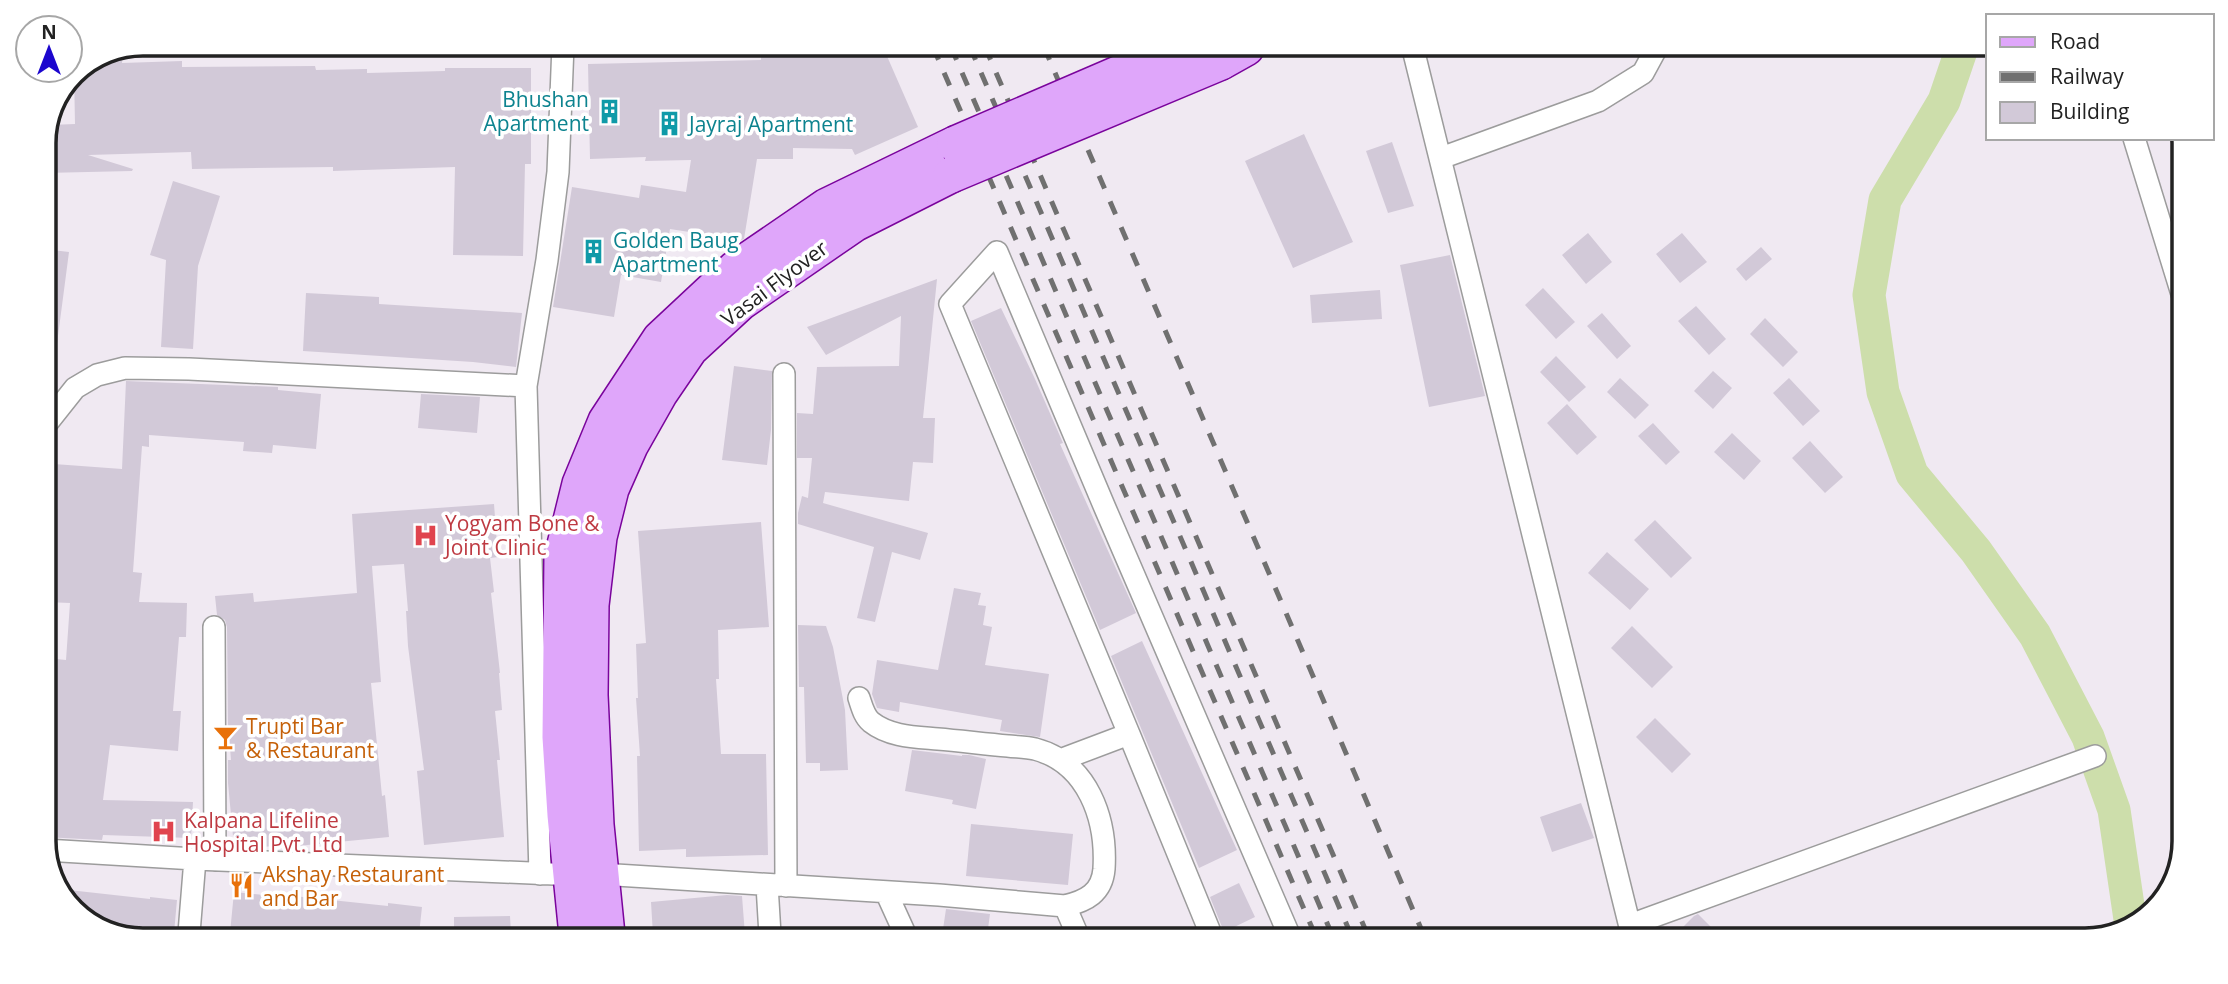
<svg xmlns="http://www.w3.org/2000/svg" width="2228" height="984" font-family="'Open Sans',sans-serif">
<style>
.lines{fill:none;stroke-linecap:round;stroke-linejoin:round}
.river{stroke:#cddeab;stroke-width:33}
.building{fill:#d2c9d8}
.minor-casing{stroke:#9c9c9c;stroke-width:24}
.primary-casing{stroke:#7a049c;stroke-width:38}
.minor{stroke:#fff;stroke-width:21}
.primary{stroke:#dfa6fa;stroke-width:35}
.rail{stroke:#707070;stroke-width:5;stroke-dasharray:14 14;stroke-linecap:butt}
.primary-bridge-casing{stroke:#7a049c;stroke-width:38;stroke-linecap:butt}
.primary-bridge{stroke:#dfa6fa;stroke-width:35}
.labels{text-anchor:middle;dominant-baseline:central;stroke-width:7;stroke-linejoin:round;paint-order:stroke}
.culture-label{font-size:21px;fill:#0d838f;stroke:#fff;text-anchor:start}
.street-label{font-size:21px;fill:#222;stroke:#fff}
.health-label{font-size:21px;fill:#be3a42;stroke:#fff;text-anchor:start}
.food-label{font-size:21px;fill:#c56008;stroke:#fff;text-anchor:start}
.rim{fill:none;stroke:#222;stroke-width:3.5}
</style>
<rect width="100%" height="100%" fill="#f0e9f2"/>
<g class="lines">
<!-- river -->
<path class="river" d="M1961,51L1944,101L1885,200L1869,295L1883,392L1912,474L1976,551L2035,635L2088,737L2114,810L2131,926"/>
</g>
<!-- building -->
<path class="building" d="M855,46L883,47L918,127L855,155L852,149L793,148V159H757L744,239L741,240L670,229L661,282L621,275L614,317L553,307L572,187L639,198L641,185L686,192L691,160L645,161L646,157L590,159L588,64L761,60V48L845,51Z
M123,52L122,63L182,61V67L315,66L316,70L367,69V73L445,71V68H531V164H525L523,256L453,255L455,167L333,171V167L192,169L191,152L88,155L133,169L132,171L44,173V137L50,125L75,124L74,72Z
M1304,134L1353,242L1293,268L1245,161Z
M1392,142L1414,206L1388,213L1366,151Z
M173,181L220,196L198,266L193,349L161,347L166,260L150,255Z
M1588,233L1612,262L1586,284L1562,255Z
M1682,233L1707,262L1680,283L1656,254Z
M1761,247L1772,259L1746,281L1736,269Z
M44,249L69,252L53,374L44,373Z
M1450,255L1485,396L1429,407L1400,265Z
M937,279L923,418H935L933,463L913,462L909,501L825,492L823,503L928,533L920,560L892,552L875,622L857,618L874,547L798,524V513L802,496L808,498L812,458H797V413L813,414L817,367L899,366L901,316L826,355L807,327Z
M1543,288L1575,322L1556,339L1525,305Z
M1380,290L1382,319L1312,323L1310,295Z
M306,293L379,297V304L522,313L516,367L473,362L303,351Z
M1696,306L1726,339L1709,355L1678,321Z
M1001,308L1035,379L1063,443L1060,444L1136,613L1100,630L971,321Z
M1602,313L1631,346L1617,359L1587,326Z
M1765,318L1798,352L1783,367L1750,334Z
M1556,356L1586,387L1569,402L1540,372Z
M734,366L772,371L771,430L767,465L722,460Z
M1713,371L1732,388L1713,409L1694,391Z
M1620,378L1649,405L1635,419L1607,392Z
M1789,378L1820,411L1803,426L1773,393Z
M126,381L278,387V390L321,394L316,449L273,445L272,453L243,451L244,442L149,435V447L142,446L133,572L142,573L139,602L187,603L186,637H179L173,711H181L178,751L110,745L103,800L193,802L191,838L103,835L102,840L44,837V712L52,713L56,659L66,660L70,603L46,602L54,464L122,469Z
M421,394L480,397L477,433L418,428Z
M1567,404L1597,437L1577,455L1547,423Z
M1653,423L1680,452L1666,465L1638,436Z
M1732,433L1761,461L1744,480L1714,452Z
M1810,441L1843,477L1825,493L1792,458Z
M494,504L498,557L490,558L494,592L491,593L500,673H499L502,710L495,711L500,760H497L504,837L424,845L417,771L424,770L408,646L406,611H408L404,564L372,566L381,682L371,683L382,796L385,795L389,837L297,846V844L250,848L234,847L228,783V760H231L228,724L227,627L225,620L217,615L215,596L253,593L254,602L357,593L352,514Z
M1655,520L1692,558L1671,578L1634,540Z
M761,522L769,627L718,630L719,679H716L721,754H766L768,855L686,857V849L639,851L637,756H640L636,698H638L636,644L646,643L638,531Z
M1607,552L1649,589L1630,610L1588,573Z
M954,588L981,593L978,605L986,606L983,625L992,627L985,665L1049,674L1040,737L1000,731L1002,720L900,702L899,712L877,708L872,694L877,660L938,670Z
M798,625L826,626L833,647L845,710L848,770L820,771V763H806L804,687H799Z
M1632,626L1673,667L1652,688L1611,648Z
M1142,641L1237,850L1199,868L1111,656Z
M1655,718L1691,754L1672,773L1636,737Z
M912,750L962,756V755H969L986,759L976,809L952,804L953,800L905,791Z
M1581,803L1594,838L1552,852L1540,817Z
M971,824L1073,834L1068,885L966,876Z
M1239,883L1255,917L1224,932L1210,897Z
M69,890L150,899V897L177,900L174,933H106L68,904Z
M234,892L284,897V895L388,906V903L422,907L419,934L230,933Z
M727,895L742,896L745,935H653L651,902Z
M946,909L990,914L987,936H942Z
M1698,914L1723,939H1671L1694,916Z
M510,916L511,934H454V917Z"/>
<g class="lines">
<defs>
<path id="minor" d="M1413,49L1633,939
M2134,138L2182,294
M1441,158L1598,101L1643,73L1656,49
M784,374L786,886
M44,427L75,388L97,375L125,368L189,369L526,386
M214,627L215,860
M1129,734L1212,937
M1060,760L1129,734L950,304L997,252L1105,508L1290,937
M45,850L195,859L554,874
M540,874L526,386L547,260L558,172L563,45
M600,874L939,895L1065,906C1086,901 1102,893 1104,869C1107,819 1088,763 1035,749C1026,747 1016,747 1008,746C985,744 961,741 938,739C916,737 890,737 871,722C864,716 862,707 859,698
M767,885L770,935
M886,892L906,936
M1065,906L1078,936
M1630,925L2095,756
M189,933L195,859"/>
<path id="primary" d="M1221,62L1246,48
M577,935L565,815L560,737L562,557L580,484L606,421L660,339L735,269L827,206L955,144
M607,935L596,825L590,695L591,605L599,537L611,489L630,446L660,393L690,349L741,302L854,224L951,175"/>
</defs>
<!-- minor casing -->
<use href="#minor" class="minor-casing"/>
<!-- primary casing -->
<use href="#primary" class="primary-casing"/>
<!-- minor -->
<use href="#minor" class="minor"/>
<!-- primary -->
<use href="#primary" class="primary"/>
<!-- rail -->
<path class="rail" d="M933,47L1316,937
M951,47L1333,937
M970,47L1352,937
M985,47L1369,938
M1044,47L1425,938"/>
<defs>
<path id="primary-bridge" d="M955,144L1178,48
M951,175L1221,62"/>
</defs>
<!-- primary-bridge casing -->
<use href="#primary-bridge" class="primary-bridge-casing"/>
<!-- primary-bridge -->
<use href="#primary-bridge" class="primary-bridge"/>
</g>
<!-- icons -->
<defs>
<symbol id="building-bare" viewBox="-9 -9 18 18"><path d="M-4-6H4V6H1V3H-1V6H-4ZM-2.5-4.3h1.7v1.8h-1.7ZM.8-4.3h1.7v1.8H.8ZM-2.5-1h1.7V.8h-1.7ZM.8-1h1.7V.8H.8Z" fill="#0f9aa8" stroke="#fff" stroke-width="2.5" paint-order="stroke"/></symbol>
<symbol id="hospital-bare" viewBox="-9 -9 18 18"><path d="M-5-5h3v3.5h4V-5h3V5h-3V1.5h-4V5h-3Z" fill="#e0444e" stroke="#fff" stroke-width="2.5" paint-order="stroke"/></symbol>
<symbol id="bar-bare" viewBox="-9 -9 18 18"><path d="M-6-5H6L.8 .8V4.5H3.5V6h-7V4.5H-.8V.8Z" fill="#e8710a" stroke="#fff" stroke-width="2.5" paint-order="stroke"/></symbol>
<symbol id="restaurant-bare" viewBox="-9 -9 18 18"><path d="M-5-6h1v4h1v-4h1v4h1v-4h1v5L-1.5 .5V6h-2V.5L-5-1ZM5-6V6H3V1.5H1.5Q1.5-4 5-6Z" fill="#e8710a" stroke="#fff" stroke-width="2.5" paint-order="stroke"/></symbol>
</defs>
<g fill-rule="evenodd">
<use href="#building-bare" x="592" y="94" width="35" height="35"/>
<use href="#building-bare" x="652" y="106" width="35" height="35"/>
<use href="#building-bare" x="576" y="234" width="35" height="35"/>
<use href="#hospital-bare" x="408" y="518" width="35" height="35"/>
<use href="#bar-bare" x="208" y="720" width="35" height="35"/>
<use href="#hospital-bare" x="146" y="814" width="35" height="35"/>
<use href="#restaurant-bare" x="224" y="868" width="35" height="35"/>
</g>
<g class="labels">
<!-- culture labels -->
<g class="culture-label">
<text x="589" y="99" text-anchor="end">Bhushan<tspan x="589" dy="24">Apartment</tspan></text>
<text x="689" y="124">Jayraj Apartment</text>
<text x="613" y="240">Golden Baug<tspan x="613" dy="24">Apartment</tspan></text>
</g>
<!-- street labels -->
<g class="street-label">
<text transform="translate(774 283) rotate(-37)">Vasai Flyover</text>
</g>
<!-- health labels -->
<g class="health-label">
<text x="445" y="523">Yogyam Bone &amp;<tspan x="445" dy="24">Joint Clinic</tspan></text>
<text x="184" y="820">Kalpana Lifeline<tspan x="184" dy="24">Hospital Pvt. Ltd</tspan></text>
</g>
<!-- food labels -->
<g class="food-label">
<text x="246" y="726">Trupti Bar<tspan x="246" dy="24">&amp; Restaurant</tspan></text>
<text x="262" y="874">Akshay Restaurant<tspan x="262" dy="24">and Bar</tspan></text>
</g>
</g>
<!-- crop -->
<path d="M0 0H2228V984H0ZM143 56H2085A87 87 0 0 1 2172 143V841A87 87 0 0 1 2085 928H143A87 87 0 0 1 56 841V143A87 87 0 0 1 143 56Z" fill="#fff" fill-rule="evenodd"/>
<path class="rim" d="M143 56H2085A87 87 0 0 1 2172 143V841A87 87 0 0 1 2085 928H143A87 87 0 0 1 56 841V143A87 87 0 0 1 143 56Z"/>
<!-- legend -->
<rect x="1986" y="14" width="228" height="126" fill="#ffffff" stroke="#a7a7a7" stroke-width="2"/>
<rect x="2000" y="37" width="35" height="10" fill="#dfa6fa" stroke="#a7a7a7" stroke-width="2"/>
<text x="2050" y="49" font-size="21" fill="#222222">Road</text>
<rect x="2000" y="72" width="35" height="10" fill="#707070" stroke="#a7a7a7" stroke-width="2"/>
<text x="2050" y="84" font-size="21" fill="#222222">Railway</text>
<rect x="2000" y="102" width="35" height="21" fill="#d2c9d8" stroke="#a7a7a7" stroke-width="2"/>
<text x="2050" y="119" font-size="21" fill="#222222">Building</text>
<!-- north arrow -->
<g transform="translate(49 49)"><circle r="33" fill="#ffffff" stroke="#a7a7a7" stroke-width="2"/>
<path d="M0-5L12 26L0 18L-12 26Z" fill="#1c06ce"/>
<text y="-10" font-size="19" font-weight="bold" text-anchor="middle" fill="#222222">N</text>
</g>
</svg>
